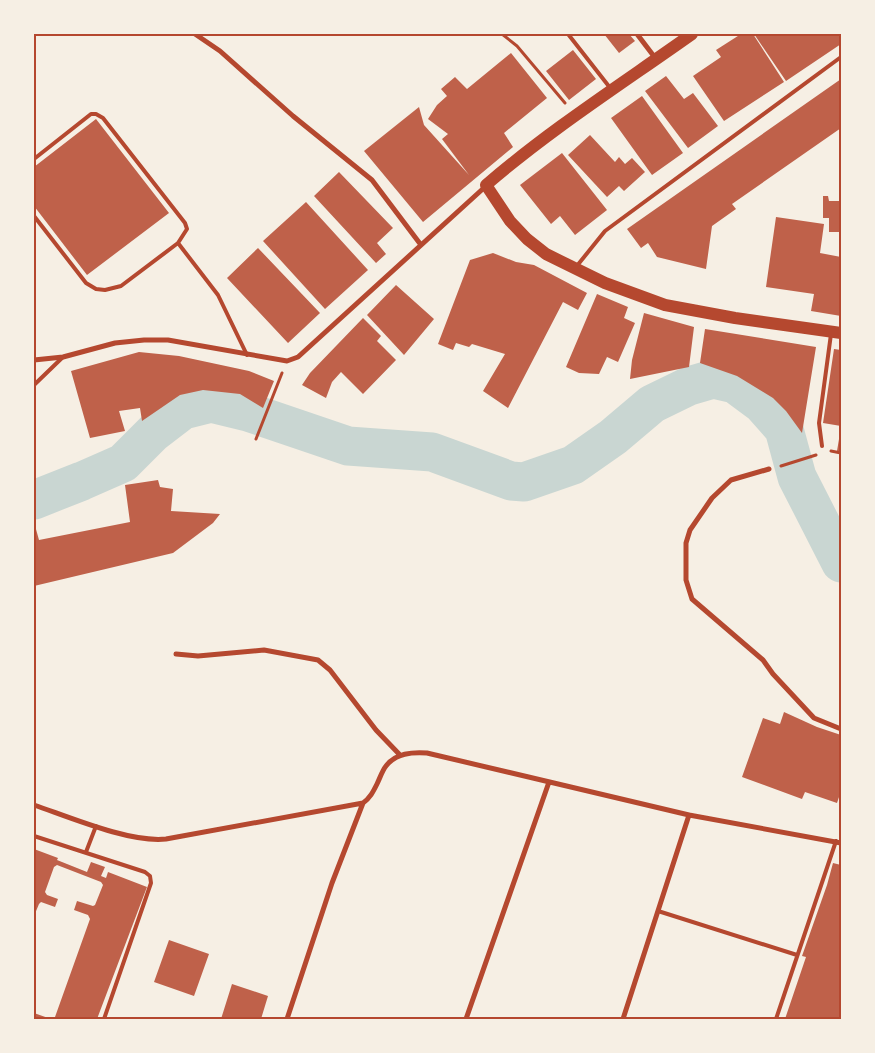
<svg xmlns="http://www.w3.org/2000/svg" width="875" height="1053" font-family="'Sofia Sans Condensed',sans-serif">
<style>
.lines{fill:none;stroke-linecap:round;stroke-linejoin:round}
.river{stroke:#c9d6d2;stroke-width:39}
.building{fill:#bf614a}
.path{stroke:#b5482f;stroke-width:3}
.service{stroke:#b5482f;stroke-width:4}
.minor{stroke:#b5482f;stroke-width:5}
.primary{stroke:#b5482f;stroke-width:12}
.neatline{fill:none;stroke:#b5482f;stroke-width:2}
</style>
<rect width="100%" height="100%" fill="#f6efe4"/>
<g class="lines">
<!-- river -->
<path class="river" d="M34,500L82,481L123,463L153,433L183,410L211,403L248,412L348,446L432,452L511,481L524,482L573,465L613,437L652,404L689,386L713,379L735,384L762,404L784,429L797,477L841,563"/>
</g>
<!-- building -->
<path class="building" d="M604,34H629L635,41L619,53Z
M741,34H753L784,82L724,121L693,76L721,57L716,50Z
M754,34H841V44L786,81Z
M573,50L596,79L569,100L546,71Z
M511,53L547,98L504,133L513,147L423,222L364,151L419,107L424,125L469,175L442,139L448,134L428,119L437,105L447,96L441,89L455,77L467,89Z
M666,76L684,99L693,93L718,126L688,148L645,91Z
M841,79V128L732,204L736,209L712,226L706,269L657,257L648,243L641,248L627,229Z
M642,96L683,153L652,175L611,118Z
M96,119L169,213L87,275L34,206V167Z
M590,135L615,162L619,157L625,164L632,158L645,172L624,191L619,186L607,197L568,155Z
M562,153L607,210L575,235L560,216L551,224L520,185Z
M339,172L393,228L377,243L386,254L376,263L314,196Z
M823,196H828L829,201H841V232H829V218H823Z
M306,202L368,270L325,309L263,241Z
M776,217L824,224L820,253L841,257V316L811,311L814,294L766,287Z
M258,248L320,313L288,343L227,278Z
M493,253L516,262L534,265L587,293L578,310L563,302L508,408L483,391L505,354L472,344L469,347L456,343L453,350L438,344L470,260Z
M396,285L434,319L404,355L367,315Z
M597,294L628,307L624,318L635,323L618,362L607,357L599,374L579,373L566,367Z
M644,313L694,327L689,367L630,379L632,360Z
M363,318L381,336L377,341L396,360L363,394L341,372L332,382L326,398L302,385L310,373Z
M705,329L816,347L802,433L786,411L773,398L737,376L700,363Z
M834,349L841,350V426L823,423Z
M139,352L179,356L249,371L274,381L263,408L240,394L203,390L180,395L142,421L140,408L119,411L125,431L90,438L71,371Z
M840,433H841V451H837Z
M158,480L160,487L173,489L171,511L220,514L213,523L173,553L34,586V522L39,540L130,522L125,485Z
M784,712L817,727L841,735L840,742L841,743V791L837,803L805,792L802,799L742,777L763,718L780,724Z
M34,849L58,858L57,860L87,872L91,862L105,867L101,876L106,878L108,872L147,887L97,1019H34V1013L51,1019L55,1017L90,919L88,915L74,910L77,901L93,906L95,905L103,885L101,882L57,865L54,867L45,892L47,895L58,899L55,907L41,902L39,904L34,916Z
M833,863L841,865V1019H785L806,957L802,956L827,885Z
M169,940L209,954L194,996L154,982Z
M232,984L268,996L261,1019H221Z"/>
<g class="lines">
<!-- path -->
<path class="path" d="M502,34L517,46L565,103
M256,439L282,373
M831,451L841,453
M781,466L816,455"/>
<!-- service -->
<path class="service" d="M568,34L611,89
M34,159L91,114H96L103,118L185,223L187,229L178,243L121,286L105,290L96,289L86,283L34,216
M178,243L218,295L247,355
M576,267L605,231L841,57
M34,385L63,357
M822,446L819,423L831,334
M34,836L145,872L150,876L151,883L104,1019
M86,852L96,826
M658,911L797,955
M776,1019L836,841"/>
<!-- minor -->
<path class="minor" d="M195,34L220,51L293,116L372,180L421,245
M637,34L656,59
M34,360L63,357L115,343L144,340H168L287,361L298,357L486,186
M769,469L731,480L712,498L690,530L686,543V580L692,599L763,660L773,674L814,718L841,729
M176,654L198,656L264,650L318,660L330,670L376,730L400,755
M34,805C69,817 130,843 166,839L363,803C370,798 373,792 377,784C380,778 382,771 386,766C396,753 412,752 427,753L689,815L841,843
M287,1019L332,883L363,803
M466,1019L549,782
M623,1019L689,815"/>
<!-- primary -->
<path class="primary" d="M692,34C623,83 551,129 486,185L510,221L527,239L546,254L605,283L665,305L735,318L841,333"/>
</g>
<!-- border -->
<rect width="875" height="1053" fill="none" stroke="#f6efe4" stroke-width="70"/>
<rect x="35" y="35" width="805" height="983" class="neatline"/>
</svg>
